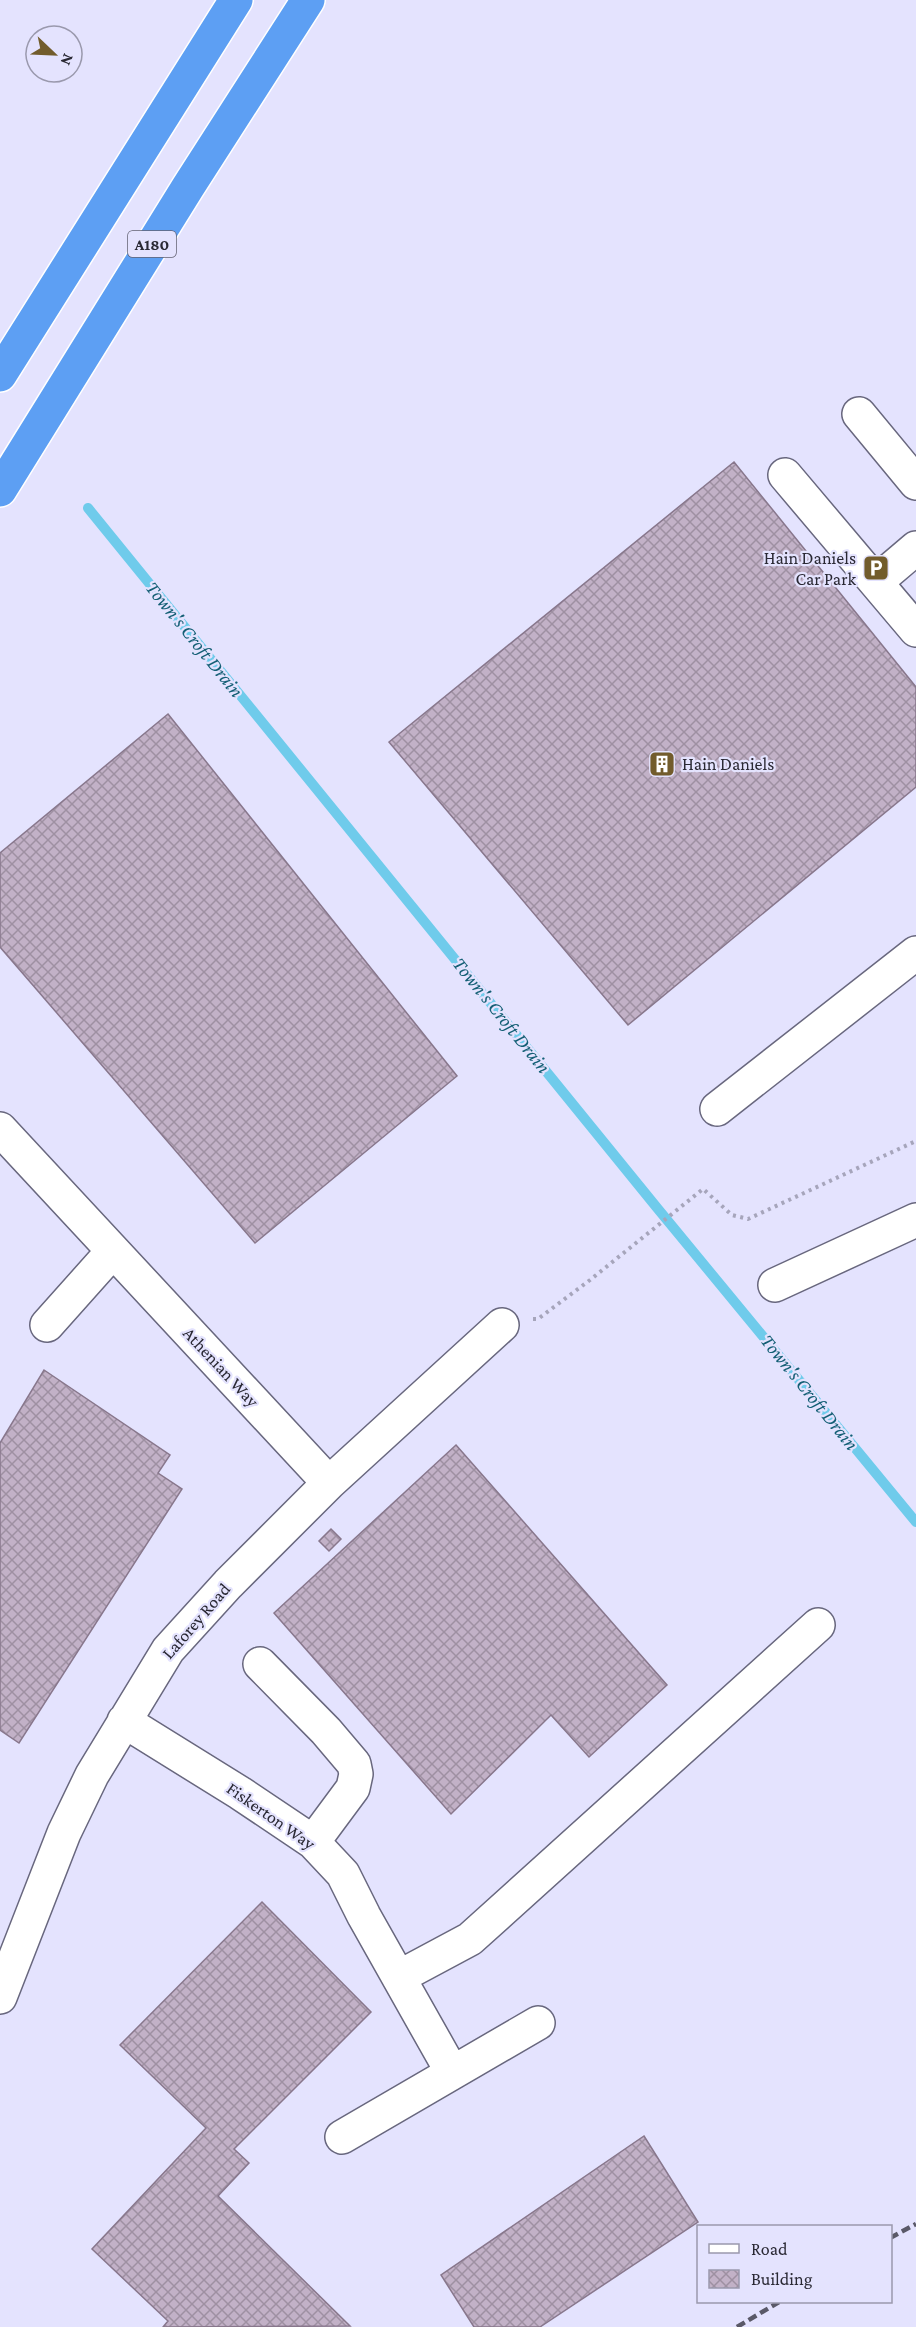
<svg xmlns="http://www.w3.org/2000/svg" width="916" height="2327" font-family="'Crimson Pro',serif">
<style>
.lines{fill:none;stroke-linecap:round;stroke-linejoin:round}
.stream{stroke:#6fcbeb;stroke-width:10}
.building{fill:url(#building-cross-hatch);stroke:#88778c;stroke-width:1.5}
.minor-casing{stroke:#68677e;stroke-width:36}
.highway-casing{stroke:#fff;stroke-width:36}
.path{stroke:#a6a5bb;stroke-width:4;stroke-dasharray:3 4.5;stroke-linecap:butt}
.minor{stroke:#fff;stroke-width:33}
.highway{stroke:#5d9ff3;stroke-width:33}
.rail{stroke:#5a5968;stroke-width:4.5;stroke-dasharray:9 4.5;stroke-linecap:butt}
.labels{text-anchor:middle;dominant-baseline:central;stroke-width:4.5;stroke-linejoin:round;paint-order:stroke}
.shield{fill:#e4e3fe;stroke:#626171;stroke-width:1.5}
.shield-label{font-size:16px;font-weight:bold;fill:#2a2934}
.poi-label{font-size:18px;fill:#2a2934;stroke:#e4e3fe;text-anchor:end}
.street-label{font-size:18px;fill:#2a2934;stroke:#e4e3fe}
.water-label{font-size:20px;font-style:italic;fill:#145f75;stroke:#e4e3fe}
</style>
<defs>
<pattern id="building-cross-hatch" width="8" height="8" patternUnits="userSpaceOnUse" patternTransform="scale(1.5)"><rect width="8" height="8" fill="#c2b1c7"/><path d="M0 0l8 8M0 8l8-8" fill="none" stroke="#9e90a2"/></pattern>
</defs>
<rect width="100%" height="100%" fill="#e4e3fe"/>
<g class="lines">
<!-- stream -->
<path class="stream" d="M88,508L658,1209L916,1522"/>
</g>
<!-- building -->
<path class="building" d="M734,462L916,687V787L628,1025L389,742Z
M168,714L457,1076L255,1243L0,947V853Z
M44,1370L170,1455L158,1473L182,1489L19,1743L0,1730V1443Z
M456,1445L667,1685L589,1757L551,1715L451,1814L274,1613Z
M331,1529L341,1539L329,1551L319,1541Z
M262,1902L371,2012L234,2149L249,2163L218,2196L350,2326L163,2327L168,2321L92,2249L206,2128L120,2045Z
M644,2136L698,2222L540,2327H474L441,2275Z"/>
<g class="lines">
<defs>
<path id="minor" d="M859,414L916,483
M785,475L916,630
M876,582L916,548
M717,1109L916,953
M0,1129L329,1483
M775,1285L916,1220
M47,1325L113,1251
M260,1664L326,1731L354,1764L356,1774L353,1788L313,1842
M124,1721L240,1793L313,1842L343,1874L364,1916L452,2072
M399,1977L470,1939L818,1625
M0,1997L64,1833L92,1775L168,1650L228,1584L329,1483L502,1325
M342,2137L538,2023"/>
<path id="highway" d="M0,375L236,0
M0,490L188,187L308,0"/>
</defs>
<!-- minor casing -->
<use href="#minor" class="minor-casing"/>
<!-- highway casing -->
<use href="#highway" class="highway-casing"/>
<!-- path -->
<path class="path" d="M533,1319H538L590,1280L703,1189L732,1215L748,1219L916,1141"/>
<!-- minor -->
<use href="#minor" class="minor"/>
<!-- highway -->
<use href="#highway" class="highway"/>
<!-- rail -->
<path class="rail" d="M890,2238L916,2224
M737,2327L779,2302"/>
</g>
<!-- icons -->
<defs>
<symbol id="parking-square" viewBox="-11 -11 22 22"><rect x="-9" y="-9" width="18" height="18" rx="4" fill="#725c2c" stroke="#e4e3fe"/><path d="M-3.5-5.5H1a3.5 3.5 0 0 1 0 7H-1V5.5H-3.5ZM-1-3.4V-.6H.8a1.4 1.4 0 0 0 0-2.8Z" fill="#fff"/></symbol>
<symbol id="building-square" viewBox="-11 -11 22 22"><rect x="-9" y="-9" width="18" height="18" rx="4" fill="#725c2c" stroke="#e4e3fe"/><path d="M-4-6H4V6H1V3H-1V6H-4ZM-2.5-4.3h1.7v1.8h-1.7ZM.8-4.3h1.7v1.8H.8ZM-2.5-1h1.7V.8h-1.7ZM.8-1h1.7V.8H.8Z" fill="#fff"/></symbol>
</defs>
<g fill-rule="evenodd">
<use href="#parking-square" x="861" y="553" width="30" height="30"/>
<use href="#building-square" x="647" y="749" width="30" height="30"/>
</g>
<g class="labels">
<!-- shield labels -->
<rect class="shield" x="128" y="231" width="48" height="26" rx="4.5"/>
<g class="shield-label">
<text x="152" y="244">A180</text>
</g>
<!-- poi labels -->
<g class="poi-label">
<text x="856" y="558">Hain Daniels<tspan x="856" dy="21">Car Park</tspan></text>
<text x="682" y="764" text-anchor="start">Hain Daniels</text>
</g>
<!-- street labels -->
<g class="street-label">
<text transform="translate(221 1367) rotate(47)">Athenian Way</text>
<text transform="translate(196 1621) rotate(-49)">Laforey Road</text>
<text transform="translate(271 1816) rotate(35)">Fiskerton Way</text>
</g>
<!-- water labels -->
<g class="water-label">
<text transform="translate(195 639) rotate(51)">Town's Croft Drain</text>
<text transform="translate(502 1015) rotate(51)">Town's Croft Drain</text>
<text transform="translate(810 1392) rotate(51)">Town's Croft Drain</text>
</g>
</g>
<!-- legend -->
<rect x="697" y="2225" width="195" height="78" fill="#e4e3fe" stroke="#9a99ad" stroke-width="1.5"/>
<rect x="709" y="2244" width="30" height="9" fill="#ffffff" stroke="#9a99ad" stroke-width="1.5"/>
<text x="751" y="2255" font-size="18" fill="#2a2934">Road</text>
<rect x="709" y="2270" width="30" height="18" fill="url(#building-cross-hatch)" stroke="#9a99ad" stroke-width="1.5"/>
<text x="751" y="2285" font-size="18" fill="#2a2934">Building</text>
<!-- north arrow -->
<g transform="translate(54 54) rotate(113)"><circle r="28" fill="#e4e3fe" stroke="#9a99ad" stroke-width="1.5"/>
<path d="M0-4.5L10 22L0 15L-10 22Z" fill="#725c2c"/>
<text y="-9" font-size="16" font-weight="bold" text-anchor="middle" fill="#2a2934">N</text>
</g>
</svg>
